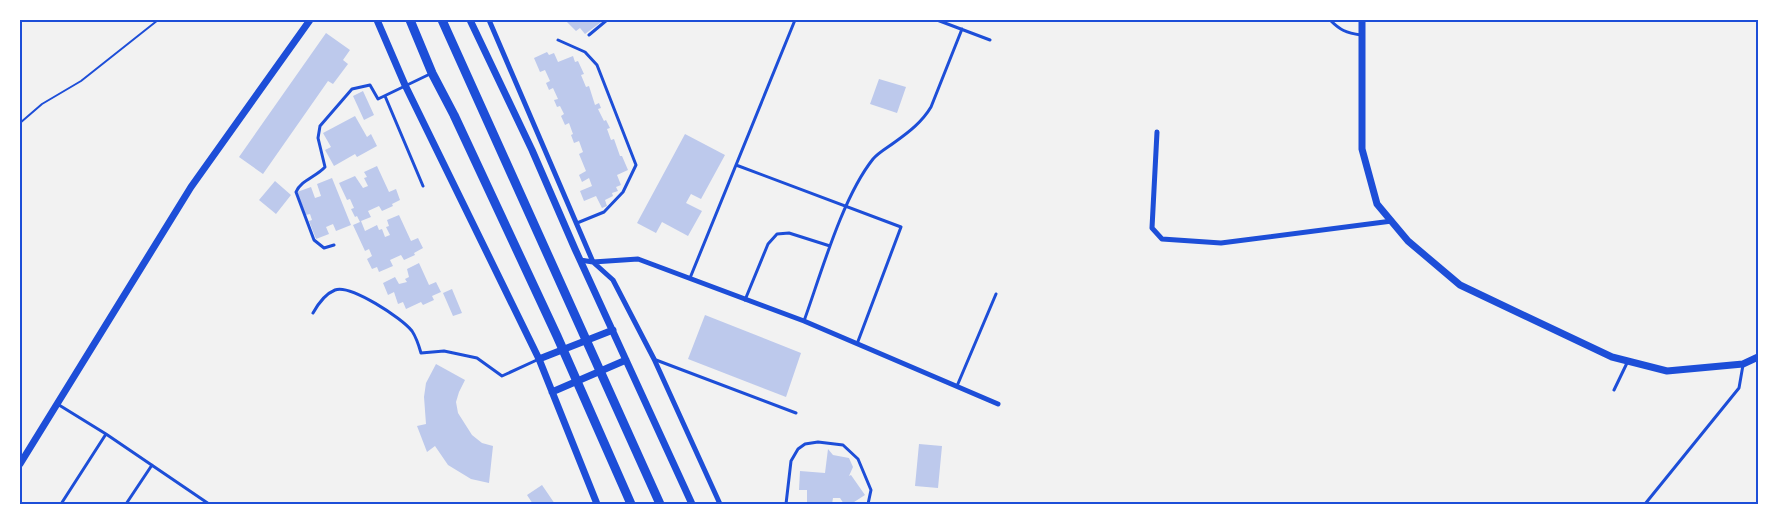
<svg xmlns="http://www.w3.org/2000/svg" width="1778" height="524" font-family="'Noto Sans',sans-serif">
<style>
.building{fill:#bdc9ec}
.lines{fill:none;stroke-linecap:round;stroke-linejoin:round}
.path{stroke:#1d4ed8;stroke-width:2}
.service{stroke:#1d4ed8;stroke-width:3}
.minor{stroke:#1d4ed8;stroke-width:5}
.tertiary{stroke:#1d4ed8;stroke-width:7}
.trunk{stroke:#1d4ed8;stroke-width:9}
.neatline{fill:none;stroke:#1d4ed8;stroke-width:2}
</style>
<rect width="100%" height="100%" fill="#f2f2f2"/>
<!-- building -->
<path class="building" d="M565,20H604L585,34L580,28L576,31Z
M326,33L350,50L343,60L348,64L333,84L328,81L263,174L239,157Z
M547,52L549,55L554,53L558,62L573,56L575,62L578,61L584,74L581,75L586,87L589,86L595,105L599,103L601,108L598,109L604,121L606,120L610,128L607,129L611,140L614,139L620,156H622L628,170L617,175L621,185L616,187L618,191L612,193L613,196L605,200L607,206L602,208L596,196L584,201L580,191L592,186L589,178L582,182L579,175L586,171L579,154L583,152L579,141L574,143L571,135L573,134L569,123L565,125L561,116L564,114L560,106L557,107L554,100L558,99L553,88L549,90L546,83L550,81L545,70L540,72L534,58Z
M879,79L906,87L897,113L870,104Z
M363,91L374,115L364,120L353,96Z
M355,116L367,137L371,134L377,146L357,157L355,154L334,166L325,150L331,147L323,133Z
M685,134L725,155L701,199L691,194L686,203L702,211L688,236L662,222L656,233L637,223Z
M377,166L389,192L396,189L400,200L392,204L393,206L382,211L379,206L368,211L371,217L361,221L365,231L377,225L379,230L382,229L385,237L390,235L386,227L389,226L387,220L399,215L411,241L418,238L423,248L414,253L415,255L404,260L401,255L390,260L393,266L379,272L377,267L372,269L367,259L372,256L369,249L365,251L353,225L360,222L357,216L355,217L351,209L354,208L350,199L347,200L339,183L355,176L363,188L368,186L364,178L367,177L364,172Z
M332,178L351,225L336,231L333,224L326,227L329,234L316,239L309,221L312,220L310,214L306,215L297,192L311,187L315,198L321,196L317,184Z
M275,181L291,195L276,214L259,200Z
M419,263L429,285L436,282L441,292L432,296L434,300L423,305L421,302L406,309L403,302L398,304L394,292L388,295L383,283L395,277L399,284L407,282L405,279L409,277L407,269Z
M452,289L462,313L453,316L443,293Z
M705,315L801,353L786,397L688,359Z
M436,364L465,380L459,392L456,402L458,413L472,435L482,443L493,446L489,483L471,479L448,465L435,446L427,452L417,426L426,424L424,397L426,383Z
M919,444L942,446L938,488L915,486Z
M828,449L833,455L849,458L853,467L849,476L851,475L865,495L851,504H844L840,498H833L832,504H807V490H799L800,471L825,473Z
M542,485L555,504H533L527,495Z"/>
<g class="lines">
<!-- path -->
<path class="path" d="M20,123L42,104L81,81L158,20"/>
<!-- service -->
<path class="service" d="M937,20L990,40
M1330,20C1340,30 1346,33 1361,35
M589,35L607,20
M558,40L585,52L597,65L636,165L623,192L604,212L577,223
M385,96L423,186
M736,165L901,227L857,344
M334,245L324,248L314,240L296,192C301,180 316,177 325,167L318,138L320,126L352,89L370,85L378,99L430,74
M690,278L795,20
M745,300L768,244L777,234L789,233L830,246
M313,313C318,304 325,294 335,290C350,284 402,318 412,331C416,337 419,346 421,353L444,351L477,358L502,376L539,359
M804,321C821,274 842,198 873,159C879,152 887,148 895,142C909,132 922,122 931,107L962,29
M656,360L796,413
M957,386L996,294
M1614,390L1627,363
M59,405L106,434L209,504
M61,504L106,434
M126,504L152,465
M786,504L791,461L798,449L805,444L818,442L843,445L858,459L871,490L868,504
M1645,504L1739,388L1743,365"/>
<!-- minor -->
<path class="minor" d="M489,20L593,262L580,260
M1157,132L1152,228L1162,239L1221,243L1392,221
M593,262L638,259L804,321L998,404
M593,262L613,280L654,359L720,504"/>
<!-- tertiary -->
<path class="tertiary" d="M377,20L405,85L539,359L597,504
M470,20L532,150L575,249L692,504
M1362,20V149L1377,204L1408,241L1460,285L1612,357L1667,371L1743,364L1758,357
M539,359L613,330
M552,392L626,360
M20,464L191,187L310,20"/>
<!-- trunk -->
<path class="trunk" d="M410,20L432,73L454,115L557,336L631,504
M442,20L660,504"/>
</g>
<!-- border -->
<rect width="1778" height="524" fill="none" stroke="#ffffff" stroke-width="42"/>
<rect x="21" y="21" width="1736" height="482" class="neatline"/>
</svg>
